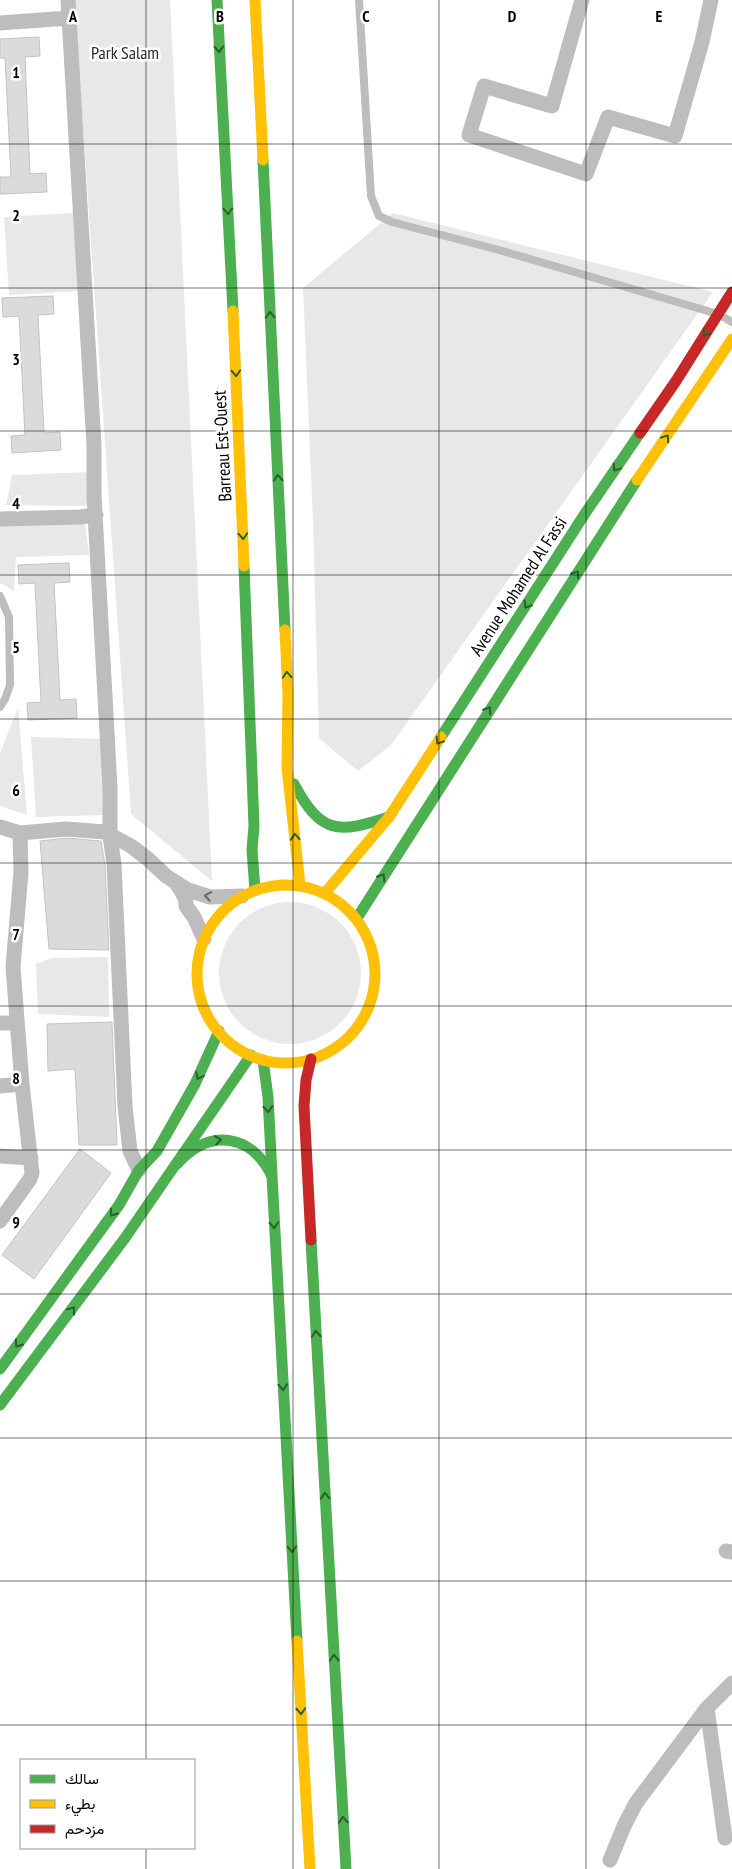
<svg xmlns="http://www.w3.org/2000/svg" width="732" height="1869" font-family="'PT Sans Narrow',Vazirmatn,sans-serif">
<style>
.green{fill:#e8e8e8}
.building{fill:#dbdbdb;stroke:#c3c3c3}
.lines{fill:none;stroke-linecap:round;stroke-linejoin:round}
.lane{stroke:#bdbdbd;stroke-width:8}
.street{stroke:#bdbdbd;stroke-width:15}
.fast{stroke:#4caf50;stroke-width:11}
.slow{stroke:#ffc107;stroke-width:11}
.jam{stroke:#c62828;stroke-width:11}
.oneway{stroke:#2a602c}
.oneway2{stroke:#686868}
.grid{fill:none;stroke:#000;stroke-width:1;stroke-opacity:0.55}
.labels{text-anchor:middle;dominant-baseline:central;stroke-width:5;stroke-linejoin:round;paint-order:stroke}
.park-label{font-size:18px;fill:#2c2c2c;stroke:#fff}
.street-label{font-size:18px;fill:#000;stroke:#fff}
.grid-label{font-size:16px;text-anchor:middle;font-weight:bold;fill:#000;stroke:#fff;stroke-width:5;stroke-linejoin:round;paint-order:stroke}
</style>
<rect width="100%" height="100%" fill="#fff"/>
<!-- green -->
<path class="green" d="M74,0H170L212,881L131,814Z
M75,213L80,291L9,295L4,217Z
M393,213L713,292L391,745L358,771L319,738L313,522L303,288Z
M92,472L95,506L6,505L12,475Z
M85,523L89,555L16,557L14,591L0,583V526Z
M18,708L27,815L0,806V753Z
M31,737L104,739V815L36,817Z
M219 973a71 71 0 1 1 142 0a71 71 0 1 1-142 0Z
M108,957L109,1017L38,1014L36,964L53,958Z"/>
<!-- building -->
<path class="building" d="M39,37L40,56L25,57L30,174L46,173L47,192L0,194V177H11L5,58H0V39Z
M53,296L54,314L38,315L44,433L60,432L61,450L12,453L11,436L25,435L19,316L3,317L2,298Z
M69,563L70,582L54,583L60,700L76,699L77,718L28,720L27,703L41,702L35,583L19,584L18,565Z
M66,838L101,841L105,865L109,950L49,949L40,841Z
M112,1022L117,1145H79L75,1069L48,1071L47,1024Z
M80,1149L111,1173L34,1279L2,1255Z"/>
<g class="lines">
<!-- lane -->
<path class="lane" d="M359,0L371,196L379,216L392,222L499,250L718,314L732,322
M0,596L9,617L10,685L5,699L0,707"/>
<!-- street -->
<path class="street" d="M68,0L94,445V495L110,788V836L114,864L125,1106L130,1151L139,1170
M582,0L552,106L484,86L469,135L586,174L608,117L675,136L702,42L711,0
M0,23L69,18
M0,519L80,517L96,515
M0,827L20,833L66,829L105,832L131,846L148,859L166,876L188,890L210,897L242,896
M176,883C181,890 187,897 186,906L194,917L204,939
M0,1023H17
M0,1086L22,1084
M0,1156L31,1158
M0,1221L30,1179L32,1173L22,1084L13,967L21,872L20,833
M726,1551L732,1552
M707,1708L725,1838
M610,1860L624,1826L636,1803L707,1708L732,1683"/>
<!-- fast -->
<path class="fast" d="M217,0L233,311
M263,160L285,630
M244,566L254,826L252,850L255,890
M441,737L586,512L640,433
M294,784C321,834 337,834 389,817
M357,918L637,480
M263,1060L268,1097L272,1174
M177,1164C209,1128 251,1133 272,1176L297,1641
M311,1240L346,1869
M0,1369L119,1205L139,1170L157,1151L195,1084L219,1031
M0,1405L125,1238L251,1055"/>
<!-- slow -->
<path class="slow" d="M255,0L263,160
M233,311L244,566
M637,480L732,339
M285,630L288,695L287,768L300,885
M197 974a89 89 0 1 1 178 0a89 89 0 1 1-178 0Z
M325,893L389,817L441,737
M297,1641L310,1869"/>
<!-- jam -->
<path class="jam" d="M640,433L676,381L732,292
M311,1059L306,1080L304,1106L311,1240"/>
</g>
<!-- one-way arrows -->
<defs><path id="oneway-chevron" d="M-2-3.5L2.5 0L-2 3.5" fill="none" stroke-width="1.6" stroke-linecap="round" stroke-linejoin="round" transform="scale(1.25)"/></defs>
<g class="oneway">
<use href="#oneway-chevron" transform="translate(219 49) rotate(87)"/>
<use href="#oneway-chevron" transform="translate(228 211) rotate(87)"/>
<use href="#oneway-chevron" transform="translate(270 315) rotate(-93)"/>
<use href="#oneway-chevron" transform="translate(706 333) rotate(122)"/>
<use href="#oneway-chevron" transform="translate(236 373) rotate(87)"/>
<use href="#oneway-chevron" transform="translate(666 438) rotate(-56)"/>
<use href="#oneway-chevron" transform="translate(616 468) rotate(124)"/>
<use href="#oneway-chevron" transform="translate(278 478) rotate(-93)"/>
<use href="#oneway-chevron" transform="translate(243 536) rotate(87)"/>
<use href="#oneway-chevron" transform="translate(576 574) rotate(-57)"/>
<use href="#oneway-chevron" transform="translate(527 605) rotate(123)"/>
<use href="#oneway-chevron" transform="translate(287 675) rotate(-93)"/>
<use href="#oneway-chevron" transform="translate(488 710) rotate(-57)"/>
<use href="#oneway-chevron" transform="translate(439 741) rotate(123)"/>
<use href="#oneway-chevron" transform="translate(295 837) rotate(-94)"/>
<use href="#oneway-chevron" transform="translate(382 877) rotate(-57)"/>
<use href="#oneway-chevron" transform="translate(199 1076) rotate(116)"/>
<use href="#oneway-chevron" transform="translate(268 1109) rotate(86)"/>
<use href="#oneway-chevron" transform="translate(218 1140) rotate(-8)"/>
<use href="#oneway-chevron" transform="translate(113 1213) rotate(126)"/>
<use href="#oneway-chevron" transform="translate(274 1225) rotate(87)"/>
<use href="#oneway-chevron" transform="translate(72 1310) rotate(-53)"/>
<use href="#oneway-chevron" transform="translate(316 1334) rotate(-93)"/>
<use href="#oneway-chevron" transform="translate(18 1344) rotate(126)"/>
<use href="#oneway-chevron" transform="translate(283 1387) rotate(87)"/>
<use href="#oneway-chevron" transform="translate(325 1496) rotate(-93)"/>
<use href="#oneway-chevron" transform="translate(292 1549) rotate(87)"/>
<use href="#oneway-chevron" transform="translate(334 1658) rotate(-93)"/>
<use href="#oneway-chevron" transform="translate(301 1711) rotate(87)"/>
<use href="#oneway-chevron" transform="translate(343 1820) rotate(-93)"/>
</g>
<use class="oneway2" href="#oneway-chevron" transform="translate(208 896) rotate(-170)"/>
<!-- grid -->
<path class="grid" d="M146,0V1760M293,0V1869M439,0V1869M586,0V1869M0,144H732M0,288H732M0,431H732M0,575H732M0,719H732M0,863H732M0,1006H732M0,1150H732M0,1294H732M0,1438H732M0,1581H732M0,1725H732M146,1848V1869"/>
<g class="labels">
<!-- park labels -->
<g class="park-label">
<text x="125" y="52">Park Salam</text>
</g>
<!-- street labels -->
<g class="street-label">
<text transform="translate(222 446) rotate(-93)">Barreau Est-Ouest</text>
<text transform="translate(518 586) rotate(-57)">Avenue Mohamed Al Fassi</text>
</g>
</g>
<g class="grid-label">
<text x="73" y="22">A</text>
<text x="220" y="22">B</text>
<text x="366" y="22">C</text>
<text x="512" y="22">D</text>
<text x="659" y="22">E</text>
<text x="16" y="78">1</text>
<text x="16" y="221">2</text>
<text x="16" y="365">3</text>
<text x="16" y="509">4</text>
<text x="16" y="653">5</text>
<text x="16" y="796">6</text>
<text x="16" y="940">7</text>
<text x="16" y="1084">8</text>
<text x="16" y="1228">9</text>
</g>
<!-- legend -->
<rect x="20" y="1759" width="175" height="90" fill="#ffffff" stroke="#999999"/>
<rect x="30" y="1775" width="25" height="8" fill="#4caf50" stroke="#999999"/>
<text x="65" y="1784" font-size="15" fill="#000000">سالك</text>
<rect x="30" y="1800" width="25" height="8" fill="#ffc107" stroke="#999999"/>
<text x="65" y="1809" font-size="15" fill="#000000">بطيء</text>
<rect x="30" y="1825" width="25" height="8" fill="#c62828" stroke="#999999"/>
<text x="65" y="1834" font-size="15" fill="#000000">مزدحم</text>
</svg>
